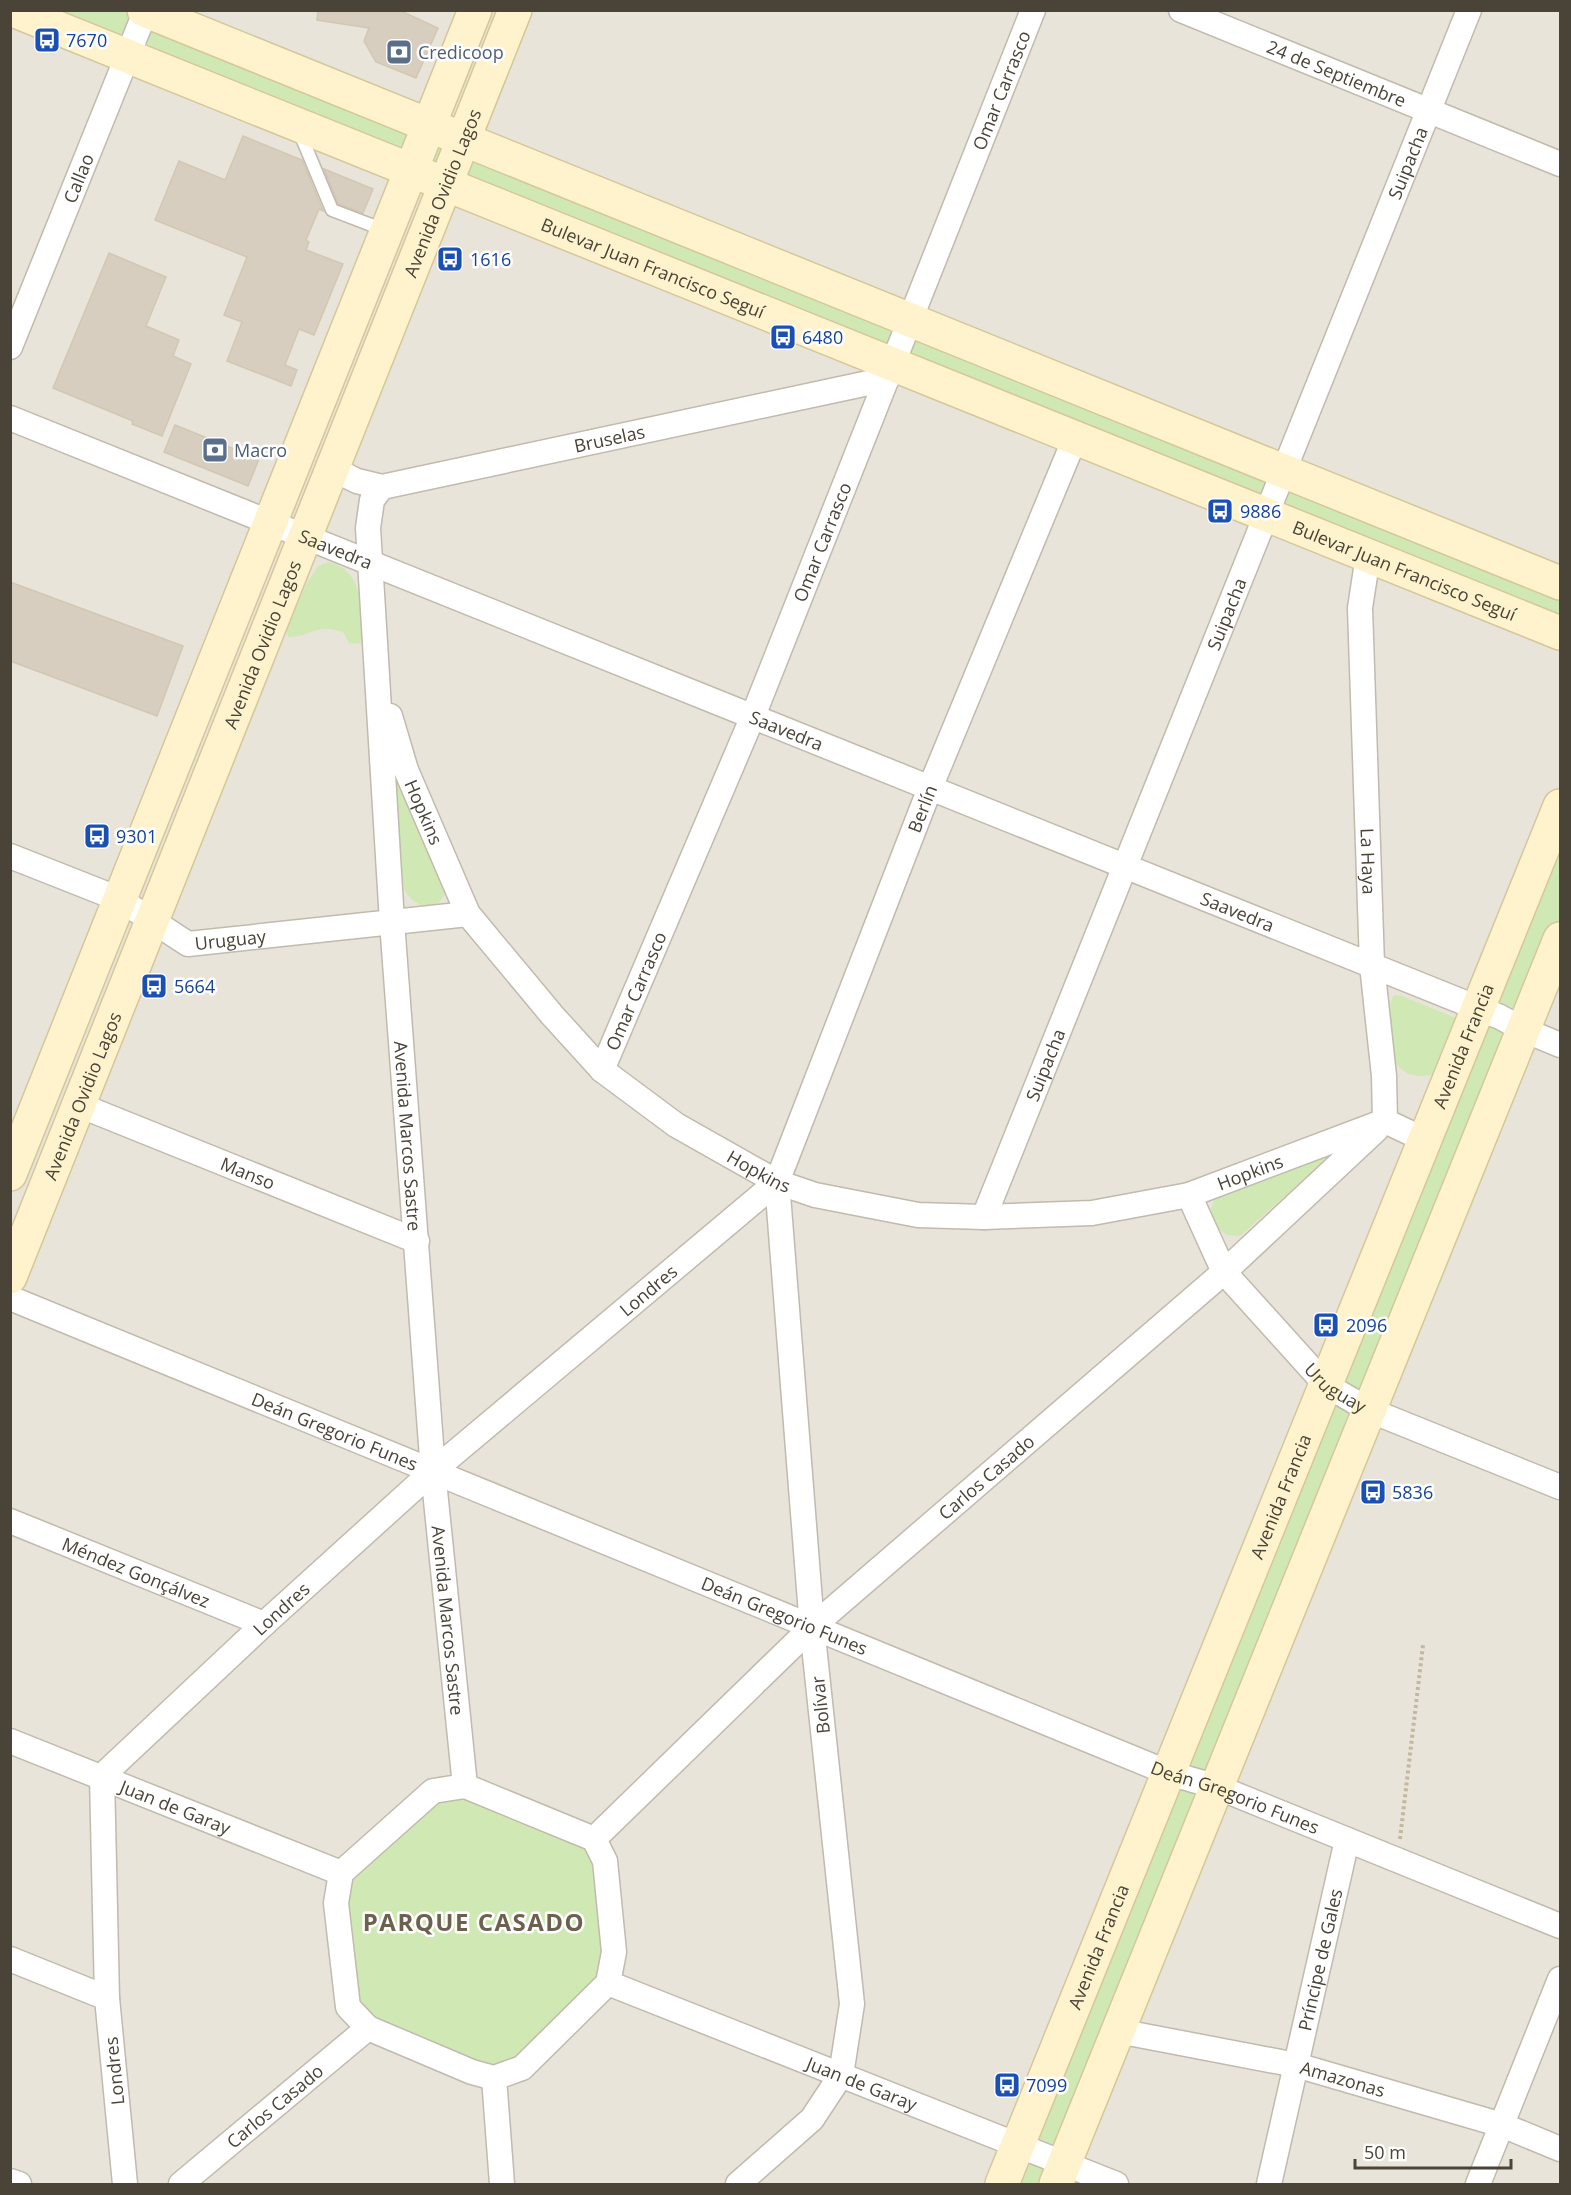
<svg xmlns="http://www.w3.org/2000/svg" width="1571" height="2195" font-family="'Open Sans',sans-serif">
<style>
.residential{fill:#e9e4d9}
.green{fill:#d0e9b4}
.building{fill:#d7cec0;stroke:#d2c7b3;stroke-width:1.5}
.lines{fill:none;stroke-linecap:round;stroke-linejoin:round}
.service-casing{stroke:#c1baad;stroke-width:15}
.minor-casing{stroke:#c1baad;stroke-width:27}
.secondary-casing{stroke:#d5c79a;stroke-width:36}
.path{stroke:#c3b79e;stroke-width:4;stroke-dasharray:3 3;stroke-linecap:butt}
.service{stroke:#fff;stroke-width:12}
.minor{stroke:#fff;stroke-width:24}
.secondary{stroke:#fef3cc;stroke-width:33}
.labels{text-anchor:middle;dominant-baseline:central;stroke-width:5;stroke-linejoin:round;paint-order:stroke}
.transit-label{font-size:18px;fill:#164399;stroke:#fff;text-anchor:start}
.service-label{font-size:18px;fill:#4e5e75;stroke:#fff;text-anchor:start}
.street-label{font-size:18px;fill:#4a4338;stroke:#fff}
.district-label{font-size:24px;font-weight:bold;letter-spacing:1.5px;fill:#6c614f;stroke:#fff}
</style>
<rect width="100%" height="100%" fill="#f5f2eb"/>
<!-- residential -->
<path class="residential" d="M11,11H1560V2184H11Z"/>
<!-- green -->
<path class="green" d="M13,11H144L1560,583V633Z
M329,562C365,571 360,610 363,639L359,644L349,643L344,633C315,622 311,638 288,637L286,629L306,585L318,566Z
M396,778L400,781L446,888C441,914 416,910 404,890L393,781Z
M1560,806V939L1056,2184H1002Z
M1394,995L1402,996L1456,1018L1461,1024C1456,1034 1446,1064 1440,1071C1436,1075 1428,1076 1422,1076C1390,1076 1389,1046 1390,1021C1390,1011 1389,1003 1394,995Z
M1325,1151L1329,1157L1240,1236L1227,1235L1214,1225L1211,1209L1215,1198L1286,1172Z
M465,1786L594,1839L608,1983L494,2078L348,2007L341,1873L433,1791Z"/>
<!-- building -->
<path class="building" d="M318,10H399L438,28L416,78L376,62L364,41L369,28L317,20Z
M243,136L302,160L323,211L319,209L306,240L309,242L306,250L343,264L314,335L299,329L285,365L297,370L291,386L227,361L242,322L224,315L247,257L155,220L179,161L225,180Z
M324,169L373,189L363,213L338,204Z
M109,253L166,277L146,326L179,340L173,356L191,364L162,436L132,424L133,421L53,388Z
M175,425L259,459L248,486L164,452Z
M10,582L183,646L157,716L10,661Z"/>
<g class="lines">
<defs>
<path id="service" d="M299,131L332,210L387,231"/>
<g id="minor">
<path id="s1" d="M1181,10L1560,164"/>
<path id="s2" d="M10,347L146,10"/>
<path id="s3" d="M10,418L1500,1017L1524,1030L1560,1045"/>
<path id="s4" d="M333,469L357,481L382,487L887,379"/>
<path id="s5" d="M382,487L372,500L368,528L392,922L433,1471L465,1786"/>
<path id="s6" d="M1368,556L1360,608L1372,965L1384,1076L1385,1121L1425,1140"/>
<path id="s7" d="M390,716L406,770L468,914L552,1015L602,1070L676,1125L777,1182L815,1195L918,1215L984,1217L1092,1213L1189,1195L1385,1121"/>
<path id="s8" d="M10,856L119,899L188,944L468,914"/>
<path id="s9" d="M602,1070L753,716L1033,10"/>
<path id="s10" d="M79,1105L417,1241"/>
<path id="s11" d="M1189,1195L1224,1272L1326,1385L1369,1410L1560,1487"/>
<path id="s12" d="M984,1217L1469,10"/>
<path id="s13" d="M10,1298L1169,1773L1217,1787L1560,1926"/>
<path id="s14" d="M10,1521L264,1624"/>
<path id="s15" d="M10,1741L341,1873"/>
<path d="M465,1786L594,1839L605,1861L614,1952L608,1983L522,2068L494,2078L472,2072L368,2028L348,2007L336,1903L341,1873L433,1791Z"/>
<path id="s16" d="M594,1839L812,1627L1224,1272L1376,1130"/>
<path d="M10,1959L107,1998"/>
<path id="s17" d="M608,1983L1116,2184"/>
<path id="s18" d="M1118,2031L1296,2065L1502,2125L1560,2149"/>
<path d="M494,2078L502,2184"/>
<path d="M10,2181L19,2184"/>
<path id="s19" d="M125,2184L107,1998L102,1776L264,1624L433,1471L777,1182"/>
<path id="s20" d="M181,2184L368,2028"/>
<path id="s21" d="M738,2184L812,2119L841,2075L852,2004L812,1627L777,1182L930,788L1075,438"/>
<path id="s22" d="M1269,2184L1347,1840"/>
<path d="M1478,2184L1560,1979"/>
</g>
<g id="secondary">
<path id="s23" d="M13,10L1560,633"/>
<path d="M144,10L1560,583"/>
<path d="M10,1174L475,10"/>
<path id="s24" d="M10,1277L515,10"/>
<path id="s25" d="M1002,2184L1560,806"/>
<path d="M1056,2184L1560,939"/>
</g>
</defs>
<!-- service casing -->
<use href="#service" class="service-casing"/>
<!-- minor casing -->
<use href="#minor" class="minor-casing"/>
<!-- secondary casing -->
<use href="#secondary" class="secondary-casing"/>
<!-- path -->
<path class="path" d="M1400,1839L1423,1645"/>
<!-- service -->
<use href="#service" class="service"/>
<!-- minor -->
<use href="#minor" class="minor"/>
<!-- secondary -->
<use href="#secondary" class="secondary"/>
</g>
<!-- icons -->
<defs>
<symbol id="bus-square" viewBox="-11 -11 22 22"><rect x="-9" y="-9" width="18" height="18" rx="4" fill="#1a4fb4" stroke="#fff"/><path d="M-5-6H5V4H4V6H2V4H-2V6H-4V4H-5ZM-3.5-4V0h7V-4ZM-3.5 1.2v1.5H-2V1.2ZM2 1.2v1.5H3.5V1.2Z" fill="#fff"/></symbol>
<symbol id="bank-square" viewBox="-11 -11 22 22"><rect x="-9" y="-9" width="18" height="18" rx="4" fill="#5c6f8a" stroke="#fff"/><path d="M-6-4H6V4H-6ZM0-2.3a2.3 2.3 0 1 0 0 4.6a2.3 2.3 0 1 0 0-4.6Z" fill="#fff"/></symbol>
</defs>
<g fill-rule="evenodd">
<use href="#bus-square" x="32" y="25" width="30" height="30"/>
<use href="#bank-square" x="384" y="37" width="30" height="30"/>
<use href="#bus-square" x="435" y="244" width="30" height="30"/>
<use href="#bus-square" x="768" y="322" width="30" height="30"/>
<use href="#bank-square" x="200" y="435" width="30" height="30"/>
<use href="#bus-square" x="1205" y="496" width="30" height="30"/>
<use href="#bus-square" x="82" y="821" width="30" height="30"/>
<use href="#bus-square" x="139" y="971" width="30" height="30"/>
<use href="#bus-square" x="1311" y="1310" width="30" height="30"/>
<use href="#bus-square" x="1358" y="1477" width="30" height="30"/>
<use href="#bus-square" x="992" y="2070" width="30" height="30"/>
</g>
<g class="labels">
<!-- transit labels -->
<g class="transit-label">
<text x="66" y="40">7670</text>
<text x="470" y="259">1616</text>
<text x="802" y="337">6480</text>
<text x="1240" y="511">9886</text>
<text x="116" y="836">9301</text>
<text x="174" y="986">5664</text>
<text x="1346" y="1325">2096</text>
<text x="1392" y="1492">5836</text>
<text x="1026" y="2085">7099</text>
</g>
<!-- service labels -->
<g class="service-label">
<text x="418" y="52">Credicoop</text>
<text x="234" y="450">Macro</text>
</g>
<!-- street labels -->
<g class="street-label">
<text stroke="none"><textPath href="#s1" startOffset="168">24 de Septiembre</textPath></text>
<text stroke="none"><textPath href="#s9" startOffset="1058">Omar Carrasco</textPath></text>
<text stroke="none"><textPath href="#s12" startOffset="1136">Suipacha</textPath></text>
<text stroke="none"><textPath href="#s2" startOffset="182">Callao</textPath></text>
<text stroke="none"><textPath href="#s24" startOffset="1167">Avenida Ovidio Lagos</textPath></text>
<text stroke="none"><textPath href="#s23" startOffset="690">Bulevar Juan Francisco Seguí</textPath></text>
<text stroke="none"><textPath href="#s4" startOffset="285">Bruselas</textPath></text>
<text stroke="none"><textPath href="#s9" startOffset="572">Omar Carrasco</textPath></text>
<text stroke="none"><textPath href="#s3" startOffset="351">Saavedra</textPath></text>
<text stroke="none"><textPath href="#s23" startOffset="1500">Bulevar Juan Francisco Seguí</textPath></text>
<text stroke="none"><textPath href="#s12" startOffset="650">Suipacha</textPath></text>
<text stroke="none"><textPath href="#s24" startOffset="681">Avenida Ovidio Lagos</textPath></text>
<text stroke="none"><textPath href="#s3" startOffset="837">Saavedra</textPath></text>
<text stroke="none"><textPath href="#s21" startOffset="1449">Berlín</textPath></text>
<text stroke="none"><textPath href="#s7" startOffset="102">Hopkins</textPath></text>
<text stroke="none"><textPath href="#s6" startOffset="306">La Haya</textPath></text>
<text stroke="none"><textPath href="#s3" startOffset="1323">Saavedra</textPath></text>
<text stroke="none"><textPath href="#s8" startOffset="242">Uruguay</textPath></text>
<text stroke="none"><textPath href="#s9" startOffset="86">Omar Carrasco</textPath></text>
<text stroke="none"><textPath href="#s25" startOffset="1228">Avenida Francia</textPath></text>
<text stroke="none"><textPath href="#s12" startOffset="164">Suipacha</textPath></text>
<text stroke="none"><textPath href="#s24" startOffset="195">Avenida Ovidio Lagos</textPath></text>
<text stroke="none"><textPath href="#s5" startOffset="654">Avenida Marcos Sastre</textPath></text>
<text stroke="none"><textPath href="#s7" startOffset="606">Hopkins</textPath></text>
<text stroke="none"><textPath href="#s7" startOffset="1110">Hopkins</textPath></text>
<text stroke="none"><textPath href="#s10" startOffset="182">Manso</textPath></text>
<text stroke="none"><textPath href="#s19" startOffset="1140">Londres</textPath></text>
<text stroke="none"><textPath href="#s11" startOffset="246">Uruguay</textPath></text>
<text stroke="none"><textPath href="#s13" startOffset="351">Deán Gregorio Funes</textPath></text>
<text stroke="none"><textPath href="#s16" startOffset="534">Carlos Casado</textPath></text>
<text stroke="none"><textPath href="#s25" startOffset="742">Avenida Francia</textPath></text>
<text stroke="none"><textPath href="#s14" startOffset="136">Méndez Gonçálvez</textPath></text>
<text stroke="none"><textPath href="#s19" startOffset="654">Londres</textPath></text>
<text stroke="none"><textPath href="#s13" startOffset="837">Deán Gregorio Funes</textPath></text>
<text stroke="none"><textPath href="#s5" startOffset="1140">Avenida Marcos Sastre</textPath></text>
<text transform="translate(820 1705) rotate(-96)">Bolívar</text>
<text stroke="none"><textPath href="#s13" startOffset="1323">Deán Gregorio Funes</textPath></text>
<text stroke="none"><textPath href="#s15" startOffset="178">Juan de Garay</textPath></text>
<text stroke="none"><textPath href="#s25" startOffset="256">Avenida Francia</textPath></text>
<text stroke="none"><textPath href="#s22" startOffset="230">Príncipe de Gales</textPath></text>
<text transform="translate(114 2071) rotate(-96)">Londres</text>
<text stroke="none"><textPath href="#s18" startOffset="230">Amazonas</textPath></text>
<text stroke="none"><textPath href="#s17" startOffset="273">Juan de Garay</textPath></text>
<text stroke="none"><textPath href="#s20" startOffset="122">Carlos Casado</textPath></text>
</g>
<!-- district labels -->
<g class="district-label">
<text x="474" y="1921">PARQUE CASADO</text>
</g>
</g>
<!-- border -->
<rect width="1571" height="2195" fill="none" stroke="#4a4338" stroke-width="24"/>
<!-- scale -->
<path d="M1355 2159v9h156v-9" fill="none" stroke="#4a4338" stroke-width="3"/>
<text x="1364" y="2159" font-size="18" fill="#4a4338" stroke="#ffffff" stroke-width="4.5" paint-order="stroke">50 m</text>
</svg>
